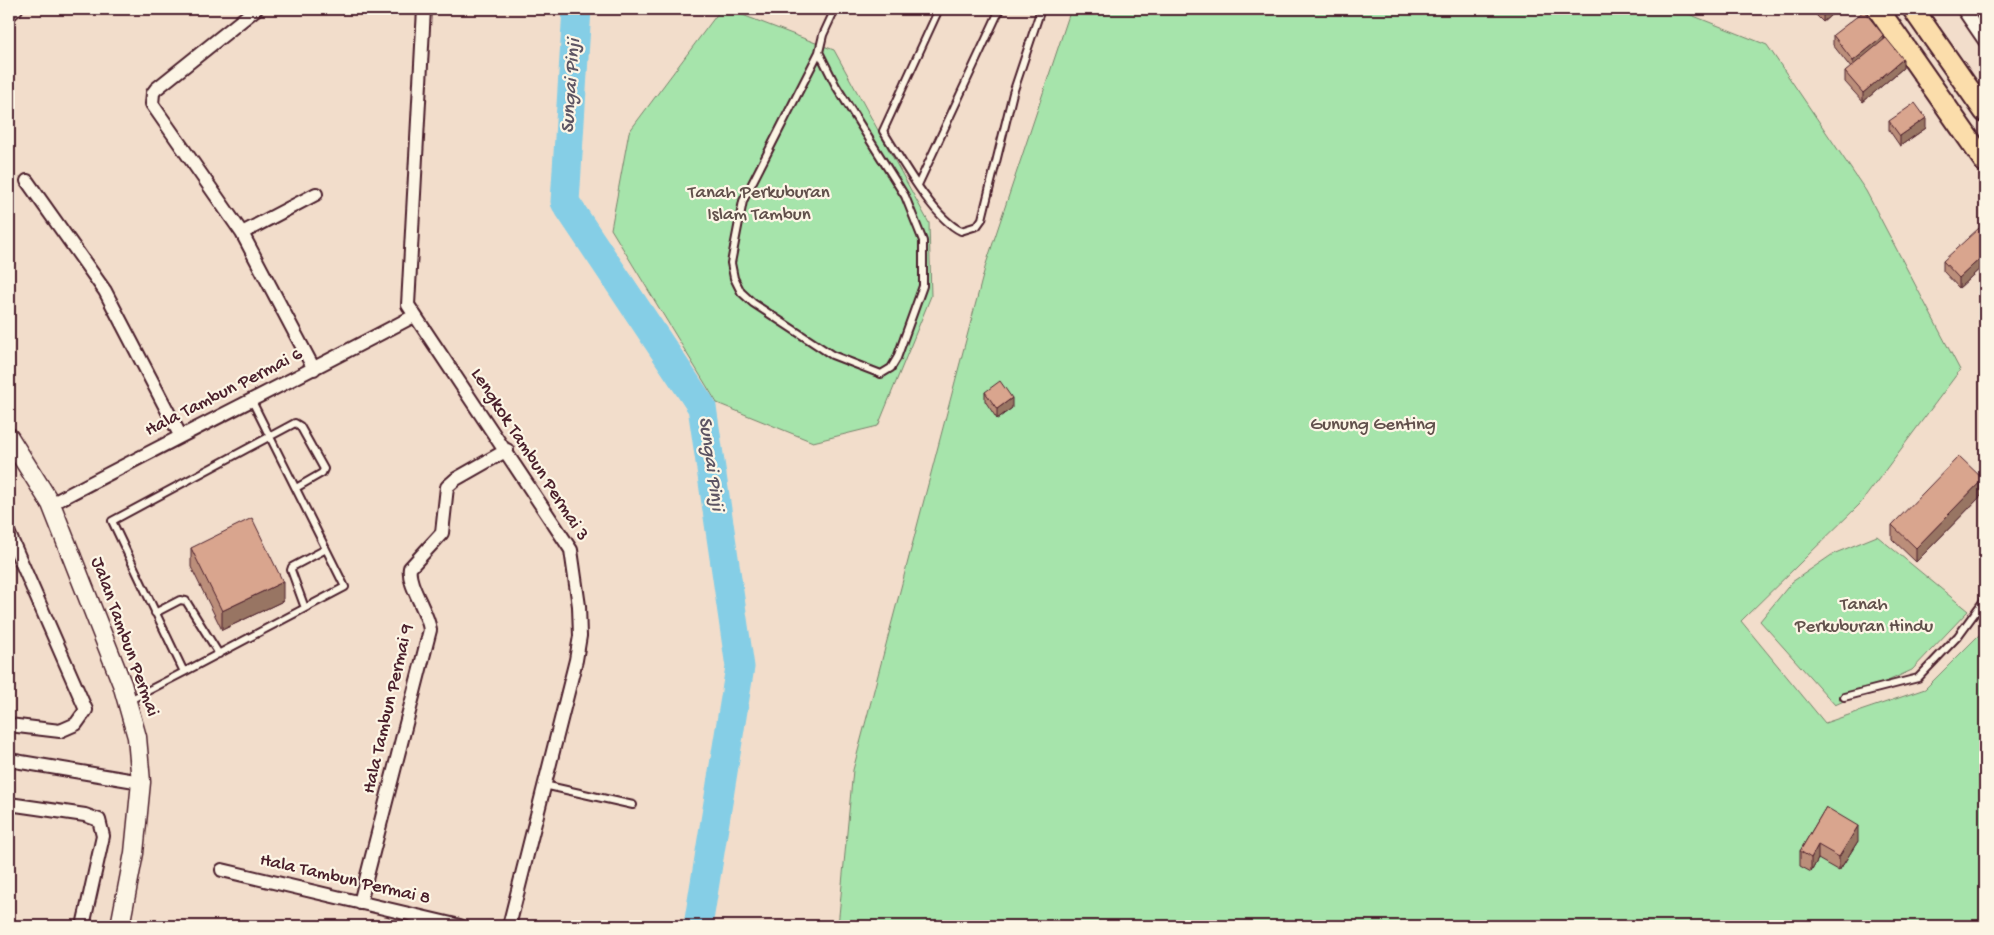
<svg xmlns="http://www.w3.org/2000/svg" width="1994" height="935" font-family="'Gochi Hand',sans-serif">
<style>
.green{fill:#a6e4ab;stroke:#78826b}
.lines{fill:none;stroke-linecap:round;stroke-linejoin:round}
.river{stroke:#85cee6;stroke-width:29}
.lane-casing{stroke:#4a1f2b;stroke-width:10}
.street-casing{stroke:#4a1f2b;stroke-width:16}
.secondary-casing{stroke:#4a1f2b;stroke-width:21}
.primary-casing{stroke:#4a1f2b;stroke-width:24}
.lane{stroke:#fcf5e5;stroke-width:6}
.street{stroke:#fcf5e5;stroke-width:12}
.secondary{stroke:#fcf5e5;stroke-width:18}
.primary{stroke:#fbddab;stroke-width:20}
.wall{fill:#bb8e7a;stroke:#4a1f2b}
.shaded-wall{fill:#987463;stroke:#4a1f2b}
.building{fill:#d9a58e;stroke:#4a1f2b}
.labels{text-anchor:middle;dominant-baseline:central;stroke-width:4.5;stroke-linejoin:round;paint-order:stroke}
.park-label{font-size:19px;fill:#61504b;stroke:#fcf5e5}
.street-label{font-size:19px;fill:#4a1f2b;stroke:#fcf5e5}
.water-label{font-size:20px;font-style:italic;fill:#5c5463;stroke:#fcf5e5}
</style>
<rect width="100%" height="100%" fill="#f2ddcb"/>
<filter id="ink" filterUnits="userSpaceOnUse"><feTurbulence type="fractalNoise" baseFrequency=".02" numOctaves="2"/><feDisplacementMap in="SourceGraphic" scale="10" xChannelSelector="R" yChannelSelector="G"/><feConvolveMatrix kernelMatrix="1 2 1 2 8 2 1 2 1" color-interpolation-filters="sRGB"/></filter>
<g filter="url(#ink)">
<!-- green -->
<path class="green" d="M721,9H727L834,50L929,223L931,296L878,426L813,442L717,403L611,229L629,132Z
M1071,9H1676L1767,45L1866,191L1960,370L1860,504L1741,621L1825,723L1925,689L1985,629V926H838L853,770L986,264Z
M1877,536L1968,611L1912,670L1835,705L1760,621L1792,582L1833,554Z"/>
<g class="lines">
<!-- river -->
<path class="river" d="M577,9L565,202L702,407L740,667L698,926"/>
<defs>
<path id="lane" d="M939,9L883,131C901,159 933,218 961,231L977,226L982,219L1013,93L1041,9
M819,52L743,201L731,263L734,278L741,292L753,303L832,355L881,374L891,368L897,358L923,286V241L905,196L836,86L819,52L823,35L835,9
M918,185L1000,9
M305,608L291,570L292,567L326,549
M155,613L180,600L186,601L219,654
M184,672L345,587L252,401
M1844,697L1918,678L1958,636L1985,599
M128,701L184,672L112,521L295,423L300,426L324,469L322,473L296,488
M544,785L633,805"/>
<path id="street" d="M256,9L156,89L153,93L152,104L242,233L314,369
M424,9L408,305L571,550L579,606L580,636L576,660L509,926
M1963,9L1985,41
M9,15L16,9
M27,181L105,291L180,435
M242,233L316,194
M51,504C171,440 293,380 414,316
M9,534L86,710L76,724L60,731L9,725
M9,760L141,782
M9,804L85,815L99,820L103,836L83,926
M222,870L460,926
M360,903L430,630C428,611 407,585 410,568L442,533L447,487L456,479L507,450"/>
<path id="secondary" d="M9,437L51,504L122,684L137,737L141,782L134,853L120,926"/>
<path id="primary" d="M1878,9L1985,162
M1913,9L1985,112"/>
</defs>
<!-- lane casing -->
<use href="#lane" class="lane-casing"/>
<!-- street casing -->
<use href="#street" class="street-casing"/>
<!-- secondary casing -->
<use href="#secondary" class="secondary-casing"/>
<!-- primary casing -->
<use href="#primary" class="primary-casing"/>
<!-- lane -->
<use href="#lane" class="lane"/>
<!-- street -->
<use href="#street" class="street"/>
<!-- secondary -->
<use href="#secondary" class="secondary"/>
<!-- primary -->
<use href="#primary" class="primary"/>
</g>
<!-- wall -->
<path class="wall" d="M1810,9H1838L1823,22Z
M1833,35L1884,40L1903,68L1863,102L1845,82V72L1851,68L1833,45Z
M1889,121L1926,128L1900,146L1889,130Z
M1985,234V264L1959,288L1943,271V261Z
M1985,290V307L1982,303V294Z
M985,392L1012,408L997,419L985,401Z
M1983,494L1916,562L1892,539V525Z
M191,548L283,601L222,630L191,567Z
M1826,807L1858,841L1839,871L1818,859L1811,872L1800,866V851Z"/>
<!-- shaded-wall -->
<path class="shaded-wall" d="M1827,9H1838L1823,22V13Z
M1884,36V46L1853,70V61Z
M1903,59V68L1863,102V93Z
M1926,118V128L1900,146V136Z
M1985,254V264L1959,288V278Z
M1012,398V408L997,419V409Z
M1983,479V494L1916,562V548Z
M283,582V601L222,630V611Z
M1858,826V841L1839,871V857Z
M1818,845V859L1811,872V858Z"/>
<!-- building -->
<path class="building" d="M1819,9H1827L1823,13Z
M1864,11L1884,36L1853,61L1833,35Z
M1886,38L1903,59L1863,93L1845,72Z
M1915,103L1926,118L1900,136L1889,121Z
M1979,228L1985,234V254L1959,278L1943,261Z
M1985,290V298L1982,294Z
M1000,381L1012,398L997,409L985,392Z
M1959,456L1983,479L1916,548L1892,525Z
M252,518L283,582L222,611L191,548Z
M1826,807L1858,826L1839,857L1818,845L1811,858L1800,851Z"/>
</g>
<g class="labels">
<!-- park labels -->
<g class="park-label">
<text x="759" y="193">Tanah Perkuburan<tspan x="759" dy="22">Islam Tambun</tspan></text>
<text x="1373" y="425">Gunung Genting</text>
<text x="1864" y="605">Tanah<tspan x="1864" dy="22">Perkuburan Hindu</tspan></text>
</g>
<!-- street labels -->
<g class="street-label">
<text transform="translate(224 393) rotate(-27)">Hala Tambun Permai 6</text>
<text transform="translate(529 455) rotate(57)">Lengkok Tambun Permai 3</text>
<text transform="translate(124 637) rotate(70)">Jalan Tambun Permai</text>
<text transform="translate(389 709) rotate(-77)">Hala Tambun Permai 9</text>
<text transform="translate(345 880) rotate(13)">Hala Tambun Permai 8</text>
</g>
<!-- water labels -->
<g class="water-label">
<text transform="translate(572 86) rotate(-86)">Sungai Pinji</text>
<text transform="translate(710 464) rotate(82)">Sungai Pinji</text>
</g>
</g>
<!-- margin -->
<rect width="1994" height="935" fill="none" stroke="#fcf5e5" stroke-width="30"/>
<rect x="15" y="15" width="1964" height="905" fill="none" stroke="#4a1f2b" stroke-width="2" filter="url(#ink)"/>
</svg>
